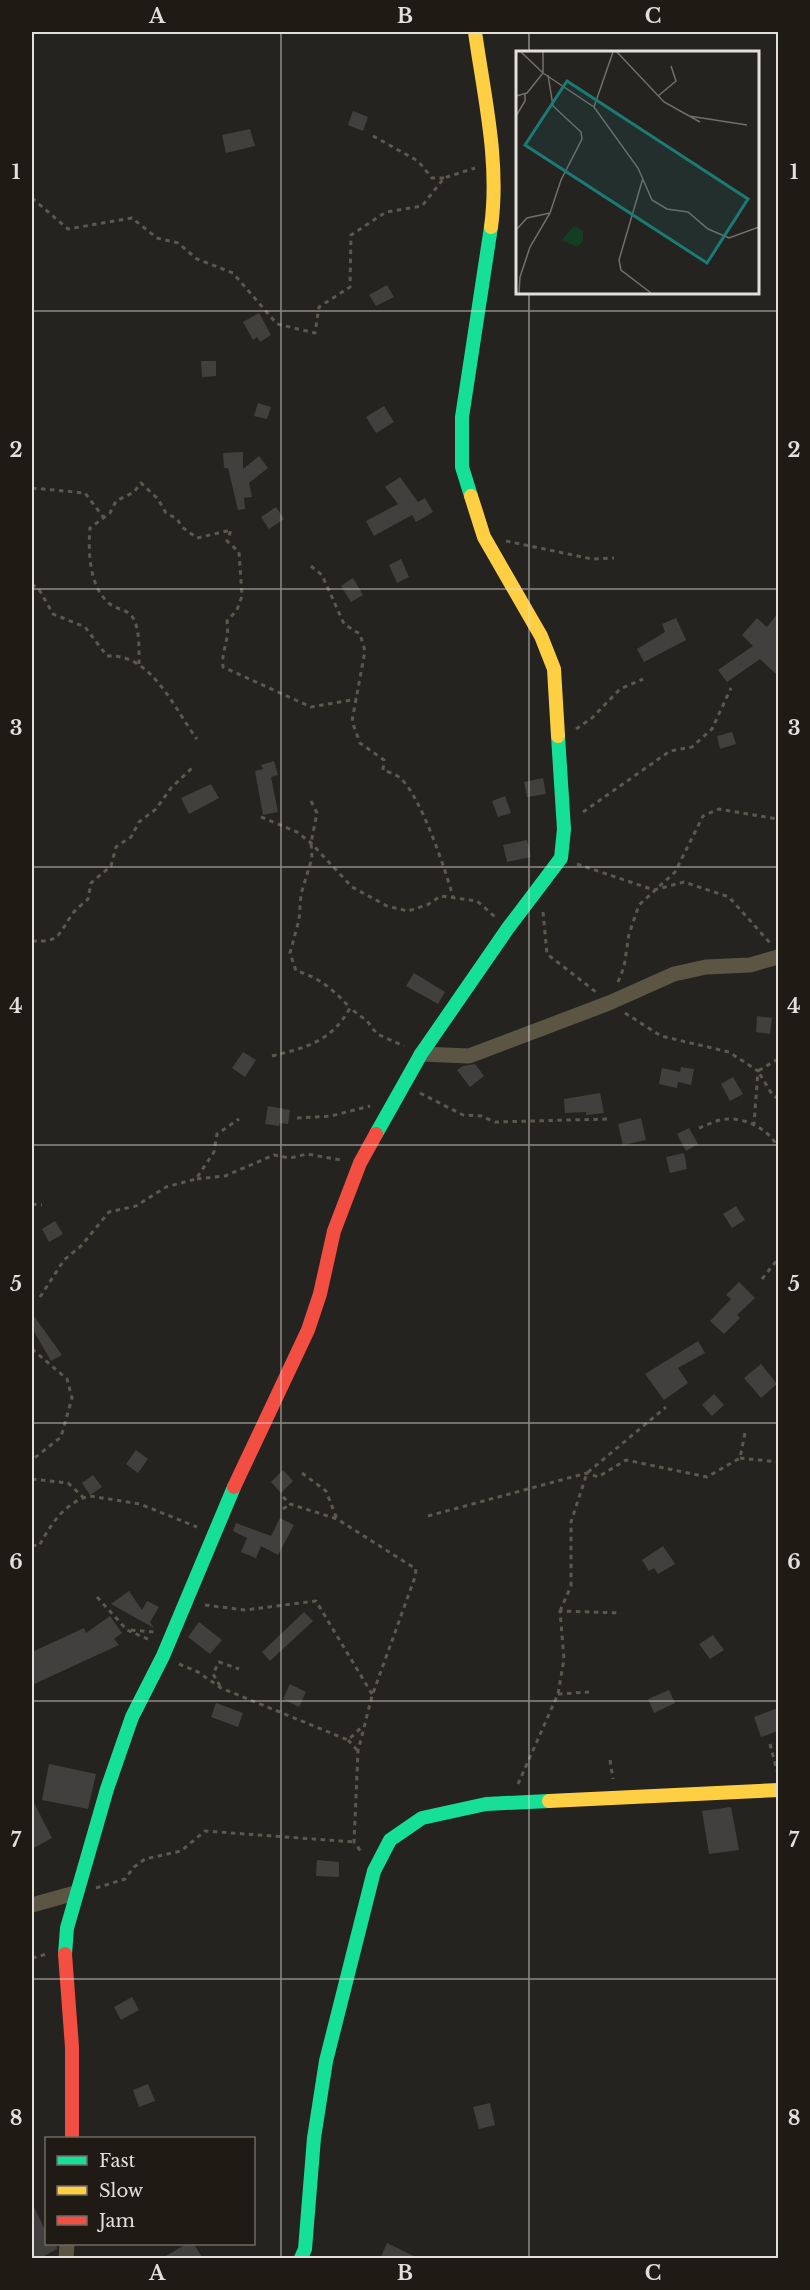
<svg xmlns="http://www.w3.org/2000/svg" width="810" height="2290" font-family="'Libre Baskerville',serif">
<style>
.building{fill:#42403e}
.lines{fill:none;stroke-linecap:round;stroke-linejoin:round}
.path{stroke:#5c584e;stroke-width:3;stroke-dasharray:4.5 4.5;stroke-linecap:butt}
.street{stroke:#5c5544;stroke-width:15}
.fast{stroke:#16e098;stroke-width:14}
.slow{stroke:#ffcf43;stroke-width:14}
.jam{stroke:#f24e42;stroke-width:14}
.grid{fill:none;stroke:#e3e0dc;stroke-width:1.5;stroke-opacity:0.55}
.inset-road{fill:none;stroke:#716f6b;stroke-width:1.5}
.view{fill:#1a7b74;fill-opacity:0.15;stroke:#1a7b74;stroke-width:3}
.inset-edge{fill:none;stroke:#e3e0dc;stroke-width:3}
.neatline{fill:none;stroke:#e3e0dc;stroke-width:2}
.grid-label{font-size:20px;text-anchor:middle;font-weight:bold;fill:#e3e0dc}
</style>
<rect width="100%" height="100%" fill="#252320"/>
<!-- building -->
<path class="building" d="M353,111L368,117L363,131L348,125Z
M250,129L255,146L226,153L222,135Z
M387,285L394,297L376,306L369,295Z
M259,313L271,335L260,342L257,337L253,340L243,322Z
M201,361H216V376L202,377Z
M258,403L271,407L267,419L254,416Z
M384,406L394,422L376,433L366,417Z
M243,452V469L259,456L268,468L249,483L252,497L244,498L245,509L238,510L228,468H224L223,453Z
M400,477L418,502L425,498L433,512L416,522L412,515L374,536L366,521L398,504L385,487Z
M276,507L284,519L269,529L261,517Z
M401,559L409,577L397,583L389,565Z
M353,578L363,595L351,602L341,586Z
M778,613V676L760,659L727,682L718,670L753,646L742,635L757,618L767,627Z
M676,618L686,640L644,662L637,649L665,632L662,624Z
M732,732L736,744L720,749L717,736Z
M274,761L278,775L271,777L278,812L263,815L255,771L263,769L261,765Z
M543,778L546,794L527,797L524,782Z
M211,784L219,798L189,814L181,798Z
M505,796L511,813L498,817L492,801Z
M527,840L531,857L507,862L503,845Z
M414,973L445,992L438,1004L406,986Z
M757,1016L772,1018L770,1034L756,1032Z
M243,1052L256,1060L245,1077L232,1068Z
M475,1064L484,1076L470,1087L457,1070L463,1066Z
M681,1067L694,1069L691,1085L678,1082L677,1088L659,1084L662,1068L680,1072Z
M733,1077L743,1094L730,1101L721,1084Z
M600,1093L604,1113L586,1115V1112L565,1113L564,1099Z
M268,1106L290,1110L288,1124L280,1123L279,1126L265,1124Z
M641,1118L646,1140L623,1145L618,1124Z
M689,1128L698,1144L686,1151L677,1134Z
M684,1153L687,1169L670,1173L666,1157Z
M736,1206L745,1220L732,1228L723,1214Z
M55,1221L63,1234L49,1242L42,1229Z
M739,1282L755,1298L737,1315L740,1318L724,1334L710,1321L731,1299L726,1295Z
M34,1316L62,1355L51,1361L32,1328V1317Z
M698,1341L705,1353L678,1368L688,1383L664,1400L645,1374Z
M761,1364L777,1384L761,1398L744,1378Z
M714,1394L724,1405L712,1416L702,1405Z
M136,1450L148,1459L138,1473L126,1464Z
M283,1470L293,1481L281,1493L271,1482Z
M93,1475L102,1487L90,1495L82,1483Z
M280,1518L294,1525L278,1555L261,1546L256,1558L241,1552L247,1538L233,1531L236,1523L271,1536Z
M663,1546L675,1564L658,1574L654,1568L649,1571L642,1560Z
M129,1591L142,1610L147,1601L159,1607L150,1622L154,1628L111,1604Z
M304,1612L313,1621L270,1661L262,1652Z
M110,1616L122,1633L114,1639L119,1645L32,1685V1652L84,1628L86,1633Z
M199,1622L222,1640L210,1654L188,1637Z
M713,1635L724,1650L710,1659L699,1644Z
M290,1684L306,1692L299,1707L283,1699Z
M669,1690L675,1703L654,1713L648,1699Z
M216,1703L243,1713L238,1727L211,1717Z
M778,1708V1731L761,1737L754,1717Z
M49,1764L96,1774L88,1809L42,1800Z
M32,1799L52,1838L32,1849Z
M731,1807L739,1850L709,1854L702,1811Z
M317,1860L339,1862V1877L316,1876Z
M132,1997L139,2010L121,2020L114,2007Z
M148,2084L155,2101L139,2107L133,2090Z
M490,2103L495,2125L479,2129L473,2107Z
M32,2203L46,2232V2244H57V2249L39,2259H32Z
M387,2243L420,2259H380Z
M186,2244H194L203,2259H161Z"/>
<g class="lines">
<!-- path -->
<path class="path" d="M373,136L418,161L432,178H444
M32,198L68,229L132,218L157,238L178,243L197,259L233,273L277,324L315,333L319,307L350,287L351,235L386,212L422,206L444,178L475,168
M32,488L85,493L104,518
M506,541L592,559L614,558
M311,566L322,575L344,624L360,634L365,651L352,721L360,743L384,760L383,770C388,772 396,774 400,778C420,794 446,871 453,897
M32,584L40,591L53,614L85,627L107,656C152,653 174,709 197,739
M139,664C139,652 140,629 133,618C128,609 117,610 110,604C89,588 88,551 90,528L110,513L116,501L134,492L141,483L158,499L166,513L177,519L182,527L197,538L231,530L227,541L239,552L242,596L237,610L227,621C230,641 221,650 223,667L311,707L357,699
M576,729L592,718L620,689L643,679
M311,801L317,813L311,843L312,858L301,894L299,920L290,953L296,971C318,976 336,992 350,1008
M583,812L670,751L692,747L712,729L731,688
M261,817L297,832L311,843L352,887L387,906L408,911L427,905L441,896L477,901L495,917
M577,864L654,890L684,882L729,897L770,943
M543,912L547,954L596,992
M32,941C59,942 57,937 71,916C75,909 83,904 88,899L91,883L111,866L116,847L131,837L139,822L156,809L171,788L194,766
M618,982L624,967L629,934L639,905L675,872L703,816L719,809L778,819
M625,1013L661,1036L729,1052L758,1071L754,1124
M272,1056C307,1047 331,1042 350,1008L367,1021L377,1034L404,1046
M778,1059L758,1071L773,1096L778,1098
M420,1093L463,1115L481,1116L495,1122L608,1119
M297,1118L331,1116L370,1106
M699,1128C707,1125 718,1119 727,1119C747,1118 770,1130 778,1148
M197,1179L225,1176L274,1155L290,1158L307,1154L341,1160
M32,1204L42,1205
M762,1279L778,1259
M40,1297L64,1260L81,1246L109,1212L136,1206L166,1187L196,1179L214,1152L217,1134L239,1119
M32,1349L67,1379L72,1398L61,1437L32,1460
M740,1458L778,1462
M302,1473L326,1491L337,1519
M32,1479L68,1483L83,1497
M283,1497L290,1504L337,1519L416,1569L415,1577L372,1696L358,1751L354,1842L362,1853
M283,1509L290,1504
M428,1516L587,1473L598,1477L626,1460L707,1477L740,1458L745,1433
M32,1545L39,1546C51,1524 65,1502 90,1496L140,1504L197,1527
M97,1597L127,1630L150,1640
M205,1605L245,1610L316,1601L372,1694
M560,1611L571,1586V1522L587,1473L666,1407
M131,1630L154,1632
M179,1664L198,1672L221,1688L348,1740L363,1726
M220,1686L213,1674L219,1662L239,1669
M558,1694L589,1692
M348,1740L358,1751
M770,1744L777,1771
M610,1760L613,1779
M518,1784L558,1694L564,1659L560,1611L621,1613
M96,1888L125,1879L134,1867L145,1859L181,1851L205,1831L354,1842
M32,1958L47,1954"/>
<!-- street -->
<path class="street" d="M421,1054L469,1056L609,1003L674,974L706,967L750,965L778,957
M32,1905L75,1893
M66,2258L67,2244"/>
<!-- fast -->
<path class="fast" d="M471,496L462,467V417L491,227
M376,1134L421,1054L508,928L561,858L564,829L558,736
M65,1954L67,1928L107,1789L132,1717L163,1656L234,1487
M301,2258L305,2249L314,2138L326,2061L374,1871L390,1840L422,1818L486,1804L549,1801"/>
<!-- slow -->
<path class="slow" d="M475,32C484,96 500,162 491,227
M471,496L484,537L541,636L554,669L558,736
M549,1801L778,1790"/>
<!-- jam -->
<path class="jam" d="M234,1487L308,1330L320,1294L334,1231L360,1163L376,1134
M65,1954L72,2047V2138"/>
</g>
<!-- grid -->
<path class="grid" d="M281,32V2258M529,32V52M529,292V2258M32,311H778M32,589H778M32,867H778M32,1145H778M32,1423H778M32,1701H778M32,1979H778"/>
<!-- overview -->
<g transform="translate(516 51)">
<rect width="243" height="243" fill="#252320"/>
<path d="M58,175L67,180V190L61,196L46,189Z" fill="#143e22"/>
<path class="inset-road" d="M5,1L27,22L78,56L122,117L136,149L151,158L172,161L192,178L213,187L243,176M101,1L148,51L184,71M0,45L11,42L27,22V1M142,45L160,30L155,15M78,56L97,1M0,65L9,50V43M173,65L231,74M127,127L103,209L105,219L135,242M0,179L11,167L34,162M3,242L4,226L14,196L34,162L45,129L66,88L65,81L37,55L32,24"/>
<path class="view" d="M51,30L232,148L191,212L9,94Z"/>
<rect width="243" height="243" class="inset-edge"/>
</g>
<!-- border -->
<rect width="810" height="2290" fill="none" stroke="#1f1a14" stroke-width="66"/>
<!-- legend -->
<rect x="45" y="2137" width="210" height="108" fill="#1f1a14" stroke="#6d6964" stroke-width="1.5"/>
<rect x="57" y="2156" width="30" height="9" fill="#16e098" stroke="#6d6964" stroke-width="1.5"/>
<text x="99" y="2167" font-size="18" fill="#e3e0dc">Fast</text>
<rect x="57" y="2186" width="30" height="9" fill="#ffcf43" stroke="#6d6964" stroke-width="1.5"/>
<text x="99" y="2197" font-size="18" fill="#e3e0dc">Slow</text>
<rect x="57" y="2216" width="30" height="9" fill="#f24e42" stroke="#6d6964" stroke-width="1.5"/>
<text x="99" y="2227" font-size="18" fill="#e3e0dc">Jam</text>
<rect x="33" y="33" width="744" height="2224" class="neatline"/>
<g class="grid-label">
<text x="157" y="23">A</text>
<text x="405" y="23">B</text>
<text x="653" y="23">C</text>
<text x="16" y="179">1</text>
<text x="794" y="179">1</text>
<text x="16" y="457">2</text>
<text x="794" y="457">2</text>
<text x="16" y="735">3</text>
<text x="794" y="735">3</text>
<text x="16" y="1013">4</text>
<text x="794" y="1013">4</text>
<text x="16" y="1291">5</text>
<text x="794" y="1291">5</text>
<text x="16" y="1569">6</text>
<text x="794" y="1569">6</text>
<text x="16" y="1847">7</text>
<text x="794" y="1847">7</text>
<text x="16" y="2125">8</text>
<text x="794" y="2125">8</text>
<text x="157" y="2280">A</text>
<text x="405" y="2280">B</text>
<text x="653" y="2280">C</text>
</g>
</svg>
